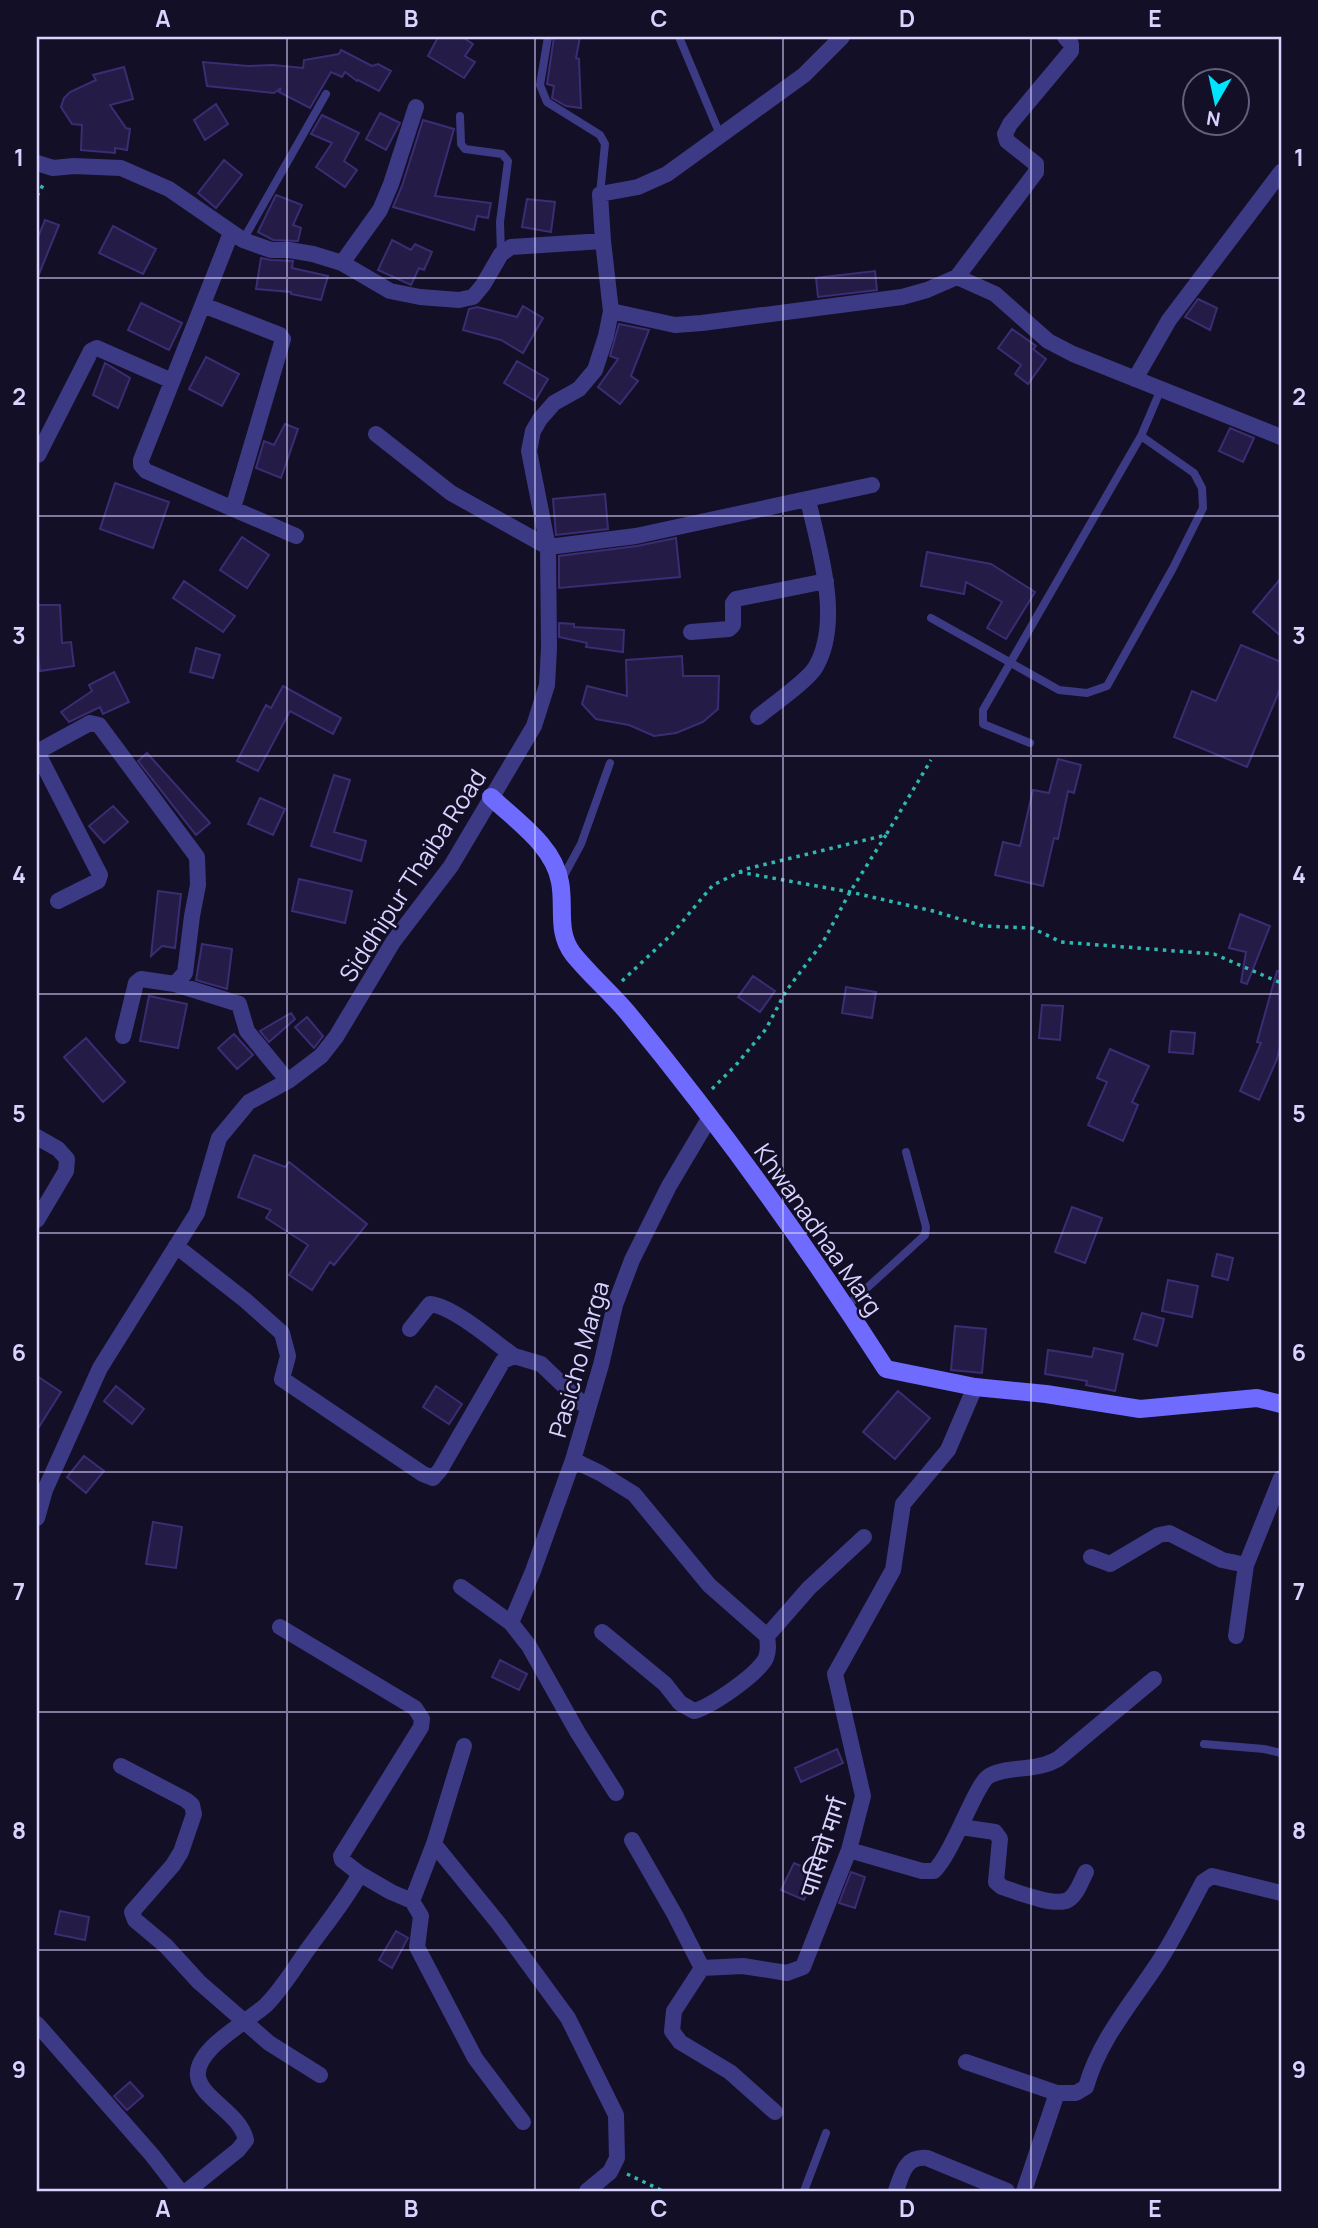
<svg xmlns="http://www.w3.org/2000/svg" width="1318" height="2228" font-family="Manrope,'Noto Sans Devanagari',sans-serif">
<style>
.building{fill:#241b47;stroke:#3b2d73;stroke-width:2}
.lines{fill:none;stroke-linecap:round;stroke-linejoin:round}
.path{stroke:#2fb8b0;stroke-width:3.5;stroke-dasharray:3.5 5;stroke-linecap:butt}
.lane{stroke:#3d3a85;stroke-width:8}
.street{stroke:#3d3a85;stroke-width:16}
.secondary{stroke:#6f6bff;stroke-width:18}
.grid{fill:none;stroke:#d9d4ff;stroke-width:2;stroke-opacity:0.55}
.labels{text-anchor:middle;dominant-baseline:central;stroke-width:5;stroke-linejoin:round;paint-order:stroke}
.street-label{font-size:24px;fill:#d9d4ff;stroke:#130f26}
.neatline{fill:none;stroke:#d9d4ff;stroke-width:2.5}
.grid-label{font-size:23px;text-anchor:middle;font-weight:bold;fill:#d9d4ff}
</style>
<rect width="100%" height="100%" fill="#130f26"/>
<!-- building -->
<path class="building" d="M438,37H462L473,44L465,56L475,62L464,78L428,56Z
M554,37H580L576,58L579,59L581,108L566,106L552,98L554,86L547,84Z
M341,50L372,66L378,64L391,71L379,91L358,80L357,81L345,72L342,77L331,72L310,108L279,92L281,88L274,93L207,86L203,62L248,66L273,65L303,68L304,60L339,54Z
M124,67L133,99L110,105L126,128L130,129L127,150L115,148V153L81,150L82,125L72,124L61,107L64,98L70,92L96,80L93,75Z
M216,104L228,124L205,140L194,120Z
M380,113L400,123L386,150L366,139Z
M322,115L359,133L344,161L357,170L345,187L316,167L332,143L311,134Z
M423,120L454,129L435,196L491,203L488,218L477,216L474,230L393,207L402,186Z
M224,160L242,175L216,208L198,193Z
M276,195L302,205L293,225L301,228L298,241L273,240L258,232Z
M527,199L555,202L551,232L522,227Z
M45,220L59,225L37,279V240Z
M113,226L156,249L143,274L99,253Z
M392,240L411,250L415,244L432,252L424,270L419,268L411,285L378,270Z
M261,258L271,260L293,261L292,268L328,276L321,300L291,294V292L256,289Z
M875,271L877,290L818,297L816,278Z
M1198,299L1217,308L1210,330L1185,317Z
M141,303L182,323L169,350L128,330Z
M523,306L543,318L523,353L501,340L463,330L469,309L477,307L517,317Z
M619,324L649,330L631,376L638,381L620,404L598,387L618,359L610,356Z
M1012,329L1036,346L1033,349L1046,359L1028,384L1015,374L1021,365L998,348Z
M206,357L239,374L222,406L189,389Z
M517,361L548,379L535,401L504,383Z
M105,363L130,378L118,408L93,395Z
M285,424L298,429L281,478L256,468L264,441L274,445Z
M1230,428L1254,438L1243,462L1219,451Z
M115,483L169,502L153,548L100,529Z
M605,494L608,529L556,535L553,499Z
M242,537L269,555L247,588L220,570Z
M676,538L680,577L559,588V556L637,546Z
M927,552L991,564L1035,592L1006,639L987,628L1002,602L966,582L964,594L921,586Z
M1281,578V636L1253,612Z
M184,581L235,616L223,632L173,598Z
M37,605H60L62,643L71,642L74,666L40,671L37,648Z
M559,623L574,624V627L624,630L623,652L586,647L587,643L559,637Z
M1241,645L1281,662V687L1247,767L1174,737L1192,691L1216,701Z
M196,648L220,655L213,678L190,672Z
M682,656L683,676H719L718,709L703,722L676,733L654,736L629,725L596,719L582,704L587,686L627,696L626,660Z
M114,672L129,702L103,714L100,707L69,722L61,712L92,691L89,685Z
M283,686L341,718L333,734L290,711L258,771L237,761L266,705L271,708Z
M147,753L210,823L196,835L138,761Z
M1058,759L1081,765L1074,793L1068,791L1058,839L1054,838L1043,886L995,875L1003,842L1020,846L1033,790L1049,793Z
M334,775L350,780L334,832L366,841L361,861L311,846Z
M260,798L285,809L273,835L248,824Z
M113,806L128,822L104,843L89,826Z
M299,879L352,891L345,923L292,911Z
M158,891L181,894L175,948L162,946L151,956Z
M1240,914L1270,926L1247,984L1241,982L1246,952L1229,948Z
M202,944L232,949L227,989L196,980Z
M1277,971L1281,972V1042L1277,1059L1259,1100L1240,1091L1261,1043L1257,1042Z
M753,976L775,991L760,1012L738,997Z
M846,987L876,992L872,1018L842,1013Z
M149,996L187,1004L178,1048L140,1041Z
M1042,1005L1063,1006L1060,1040L1039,1038Z
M291,1013L295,1019L269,1042L260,1031Z
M307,1017L323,1036L314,1048L295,1027Z
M1171,1031L1195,1033L1193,1054L1169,1052Z
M234,1034L253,1055L237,1069L218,1048Z
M86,1038L125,1082L103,1102L64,1057Z
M1110,1049L1149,1066L1132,1102L1138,1105L1123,1141L1088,1125L1107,1082L1097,1078Z
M254,1155L285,1167L289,1162L367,1224L334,1265L330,1262L312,1290L289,1275L308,1245L266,1218L271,1210L238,1197Z
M1072,1207L1102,1218L1085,1263L1055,1252Z
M1217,1254L1233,1258L1228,1280L1212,1276Z
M1168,1280L1198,1286L1192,1317L1162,1311Z
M1142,1313L1164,1319L1157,1346L1134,1339Z
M955,1326L986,1329L982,1373L951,1370Z
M1094,1348L1123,1354L1115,1391L1086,1385L1087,1381L1045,1374L1048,1350L1092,1357Z
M37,1376L61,1392L37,1430Z
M116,1386L144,1409L132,1424L104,1401Z
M436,1386L462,1404L449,1424L423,1407Z
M898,1391L930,1418L895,1459L863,1432Z
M84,1456L104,1471L86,1493L67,1477Z
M153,1522L182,1527L176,1568L146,1564Z
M500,1660L527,1674L519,1690L492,1677Z
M837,1749L843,1763L801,1782L795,1768Z
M794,1863L817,1873L804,1900L781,1890Z
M851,1872L865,1877L855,1908L839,1903Z
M60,1911L89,1917L85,1940L55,1934Z
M396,1931L408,1938L392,1968L379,1960Z
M130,2082L143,2096L127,2110L114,2096Z"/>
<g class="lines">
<!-- path -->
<path class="path" d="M37,196L44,183
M739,872L850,892L933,911L983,926L1032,928L1061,942L1214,954L1281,983
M622,981L672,934L713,885L746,869L886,835L931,760
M712,1089L736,1065L766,1029L786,991L823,942L850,892L886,835
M627,2174L663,2191"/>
<!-- lane -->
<path class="lane" d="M548,37L540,85L547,102L600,135L605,144L600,194
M679,37L721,137
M460,116L461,144L465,149L502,154L508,161L500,222L501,254
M243,240L326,94
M931,618L1059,690L1087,693L1107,686L1173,568L1203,508L1202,488L1194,473L1141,436
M1030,743L983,724V710L1141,436L1161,389
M562,879L581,844L610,763
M846,1307L925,1235L926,1227L906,1152
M1204,1744L1264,1749L1281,1753
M804,2191L826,2133"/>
<!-- street -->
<path class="street" d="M37,163L53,168L74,166L121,168L169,189L243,240L271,250H289L313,254L342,263L390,291L420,297L459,300L473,297L483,285L501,254L511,247L603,241
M231,233L141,460V465L146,471L296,536
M342,263L380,210L391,184L416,107
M957,277L1036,172V164L1007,141L1005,134L1010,124L1071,51V44L1065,37
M203,305L280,335L283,339L233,508
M611,311L675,325L702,323L902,297L927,290L957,277L995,294L1048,341L1073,354L1281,437
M1135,379L1169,320L1281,172
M376,434L451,493L548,547L636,536L872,485
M38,455L91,351L97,348L172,381
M691,632L729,629L733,625V603L736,599L826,581
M758,717C771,706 807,681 815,668C843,622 819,549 808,500
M37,752L90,723L99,725L197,857L198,885L192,916L185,973L175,984L239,1004L247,1031L288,1081
M37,752L100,875L98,881L58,901
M123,1036L136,983L141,979L175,984
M37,1137L58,1149L67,1159L66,1171L37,1220
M176,1246L245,1300L282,1333L288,1356L282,1379L423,1474L433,1478L440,1470L503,1361L514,1356L541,1364L587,1408
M410,1329L430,1304C453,1306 494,1342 514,1356
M573,1460L600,1473L634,1494L709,1585L767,1636C768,1644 769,1650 766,1658C757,1675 712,1706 694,1711L680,1703L665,1684L602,1632
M37,1518L45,1490L100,1368L197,1213L219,1138L249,1102L288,1081L321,1056L336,1037L393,942L451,866L534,726L547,685L549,648L548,547L529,451L533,431L540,419L554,403L579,389L595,370L606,336L611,311L603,241L600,194L638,187L667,174L804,75L842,37
M1091,1557L1110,1564L1159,1535L1169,1533L1222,1560L1246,1565
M461,1587L511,1623L529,1646L578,1733L616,1793
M511,1623L533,1571L573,1460L601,1365L615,1305L632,1260L669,1186L710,1117
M280,1627L415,1708L422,1719L421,1727L341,1856L342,1860L360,1874
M767,1636L809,1588L864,1537
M1236,1636L1246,1565L1281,1478
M121,1766L186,1800L192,1805L194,1814L181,1852L173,1865L132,1912L135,1920L166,1946L199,1982L269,2043L320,2075
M961,1827L995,1832L1000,1839L996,1882L1002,1887C1017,1892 1054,1907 1068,1900C1077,1895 1081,1881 1086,1872
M632,1840L675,1915L702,1968
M434,1844L499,1924L568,2018L616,2115L617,2158L610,2172L587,2191
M849,1850L922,1871H934C953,1853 976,1783 989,1776C1005,1767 1026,1770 1043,1765C1048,1764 1054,1761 1058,1759L1154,1679
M412,1901L421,1916L417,1947L475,2058L523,2122
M37,2024L152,2155L180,2191
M966,2062L1057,2093H1076L1086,2087C1099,2041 1130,2005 1156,1966C1174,1939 1188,1910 1203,1882L1212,1876L1281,1893
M775,2112L730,2072L680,2042L672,2031L674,2011L702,1968L743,1966L787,1973L803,1967L849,1850L863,1796L835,1674L893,1570L903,1504L948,1450L975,1387
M187,2191L238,2150L246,2140C240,2113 202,2099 198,2077C194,2049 249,2021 266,2005C282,1989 295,1967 308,1949C326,1924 345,1901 360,1874L391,1892L412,1901L434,1844L464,1746
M896,2191C902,2174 905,2156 927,2158L1007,2191
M1024,2191L1057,2093"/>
<!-- secondary -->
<path class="secondary" d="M491,797C516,821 554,846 560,882C565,907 556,932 573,954C590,975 610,992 627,1012C720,1125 807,1246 886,1369L975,1387L1046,1394L1140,1409L1257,1398L1281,1404"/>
</g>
<!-- grid -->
<path class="grid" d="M287,37V2191M535,37V2191M783,37V2191M1031,37V2191M37,278H1281M37,516H1281M37,756H1281M37,994H1281M37,1233H1281M37,1472H1281M37,1712H1281M37,1950H1281"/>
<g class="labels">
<!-- street labels -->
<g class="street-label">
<text transform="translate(412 875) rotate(-57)">Siddhipur Thaiba Road</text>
<text transform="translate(819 1229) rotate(55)">Khwanadhaa Marg</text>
<text transform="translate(578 1359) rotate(-74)">Pasicho Marga</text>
<text transform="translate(822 1847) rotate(-72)">पासिचो मार्ग</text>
</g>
</g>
<!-- border -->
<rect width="1318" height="2228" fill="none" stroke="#130f26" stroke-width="77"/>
<!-- north arrow -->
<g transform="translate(1216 102) rotate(189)"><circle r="33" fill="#130f26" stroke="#625e7d" stroke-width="2"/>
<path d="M0-5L12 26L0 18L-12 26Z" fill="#00e5ff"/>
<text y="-10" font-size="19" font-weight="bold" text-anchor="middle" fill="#d9d4ff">N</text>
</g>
<rect x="38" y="38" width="1242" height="2152" class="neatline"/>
<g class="grid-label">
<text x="163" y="27">A</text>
<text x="411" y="27">B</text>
<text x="659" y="27">C</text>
<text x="907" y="27">D</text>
<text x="1155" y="27">E</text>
<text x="19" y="166">1</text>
<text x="1299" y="166">1</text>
<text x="19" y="405">2</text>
<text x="1299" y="405">2</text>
<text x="19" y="644">3</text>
<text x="1299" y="644">3</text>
<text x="19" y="883">4</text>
<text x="1299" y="883">4</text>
<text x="19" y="1122">5</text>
<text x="1299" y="1122">5</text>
<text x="19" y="1361">6</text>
<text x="1299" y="1361">6</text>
<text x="19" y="1600">7</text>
<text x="1299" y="1600">7</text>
<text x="19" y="1839">8</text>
<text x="1299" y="1839">8</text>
<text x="19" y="2078">9</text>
<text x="1299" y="2078">9</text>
<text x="163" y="2217">A</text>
<text x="411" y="2217">B</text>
<text x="659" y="2217">C</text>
<text x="907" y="2217">D</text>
<text x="1155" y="2217">E</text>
</g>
</svg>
